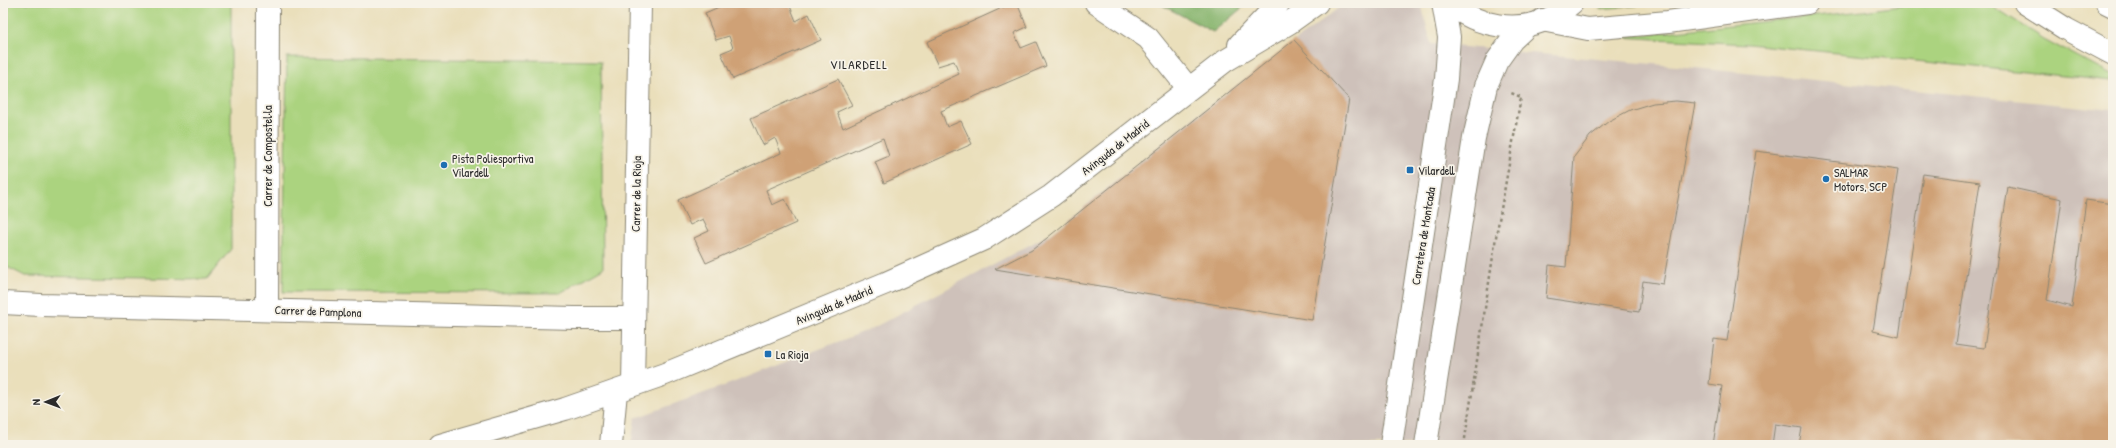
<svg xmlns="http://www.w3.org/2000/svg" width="2116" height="448" font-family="'Patrick Hand',sans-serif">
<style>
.industrial{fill:#cec1ba}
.green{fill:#abd37f;stroke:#6b7f55}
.forest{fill:#88b56e;stroke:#5a704c}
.building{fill:#cfa176}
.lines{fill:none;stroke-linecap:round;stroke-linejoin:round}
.street-casing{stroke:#8a8573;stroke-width:24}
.secondary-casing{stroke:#8a8573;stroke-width:24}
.primary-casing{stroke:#8a8573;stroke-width:24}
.path{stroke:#8a8573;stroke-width:2.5;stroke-dasharray:3 3;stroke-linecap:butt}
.street{stroke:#fff;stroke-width:22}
.secondary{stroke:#fff;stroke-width:22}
.primary{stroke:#fff;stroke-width:22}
.poi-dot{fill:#1f6fb2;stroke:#f7f3e8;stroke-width:1.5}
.labels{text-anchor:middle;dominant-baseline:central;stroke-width:3.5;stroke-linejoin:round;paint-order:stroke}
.street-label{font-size:12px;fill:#2b2b2b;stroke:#f7f3e8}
.poi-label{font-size:12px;fill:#2b2b2b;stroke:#f7f3e8;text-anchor:start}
.neighbourhood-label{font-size:13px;letter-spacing:1px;fill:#2b2b2b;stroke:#f7f3e8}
</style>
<rect width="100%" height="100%" fill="#f7f3e8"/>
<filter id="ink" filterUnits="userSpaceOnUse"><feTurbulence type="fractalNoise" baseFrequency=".025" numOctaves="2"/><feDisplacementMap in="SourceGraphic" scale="8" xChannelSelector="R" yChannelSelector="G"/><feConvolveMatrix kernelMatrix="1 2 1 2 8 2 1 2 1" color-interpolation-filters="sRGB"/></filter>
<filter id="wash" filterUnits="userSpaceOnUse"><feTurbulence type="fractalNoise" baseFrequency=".012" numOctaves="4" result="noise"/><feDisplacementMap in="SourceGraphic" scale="16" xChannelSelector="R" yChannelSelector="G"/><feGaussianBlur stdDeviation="0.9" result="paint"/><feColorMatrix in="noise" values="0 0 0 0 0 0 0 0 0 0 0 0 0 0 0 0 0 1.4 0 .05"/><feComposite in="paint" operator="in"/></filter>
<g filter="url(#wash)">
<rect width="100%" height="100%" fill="#eadfbb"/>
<!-- industrial -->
<path class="industrial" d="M1345,3H1421L1431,44L1675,66L2113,110V445H631L635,418L732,383L871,329L1052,233L1200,113Z"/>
<!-- green -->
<path class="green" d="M3,3H231V249L207,279L25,276L3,265Z
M1604,3H1668L1599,9Z
M1922,3H1988L2044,39L2111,75L2113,81L1748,44L1619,37L1863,11Z
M287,57L601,61L603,268L560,293L283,292Z"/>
<!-- forest -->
<path class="forest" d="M1158,3H1248L1213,32Z"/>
<g id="blocks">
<!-- building -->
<path class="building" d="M728,3H796L790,6L796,21L809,14L821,40L733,79L721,53L733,48L729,36L716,40L705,13Z
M1013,3H1017L1027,27L1014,33L1021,48L1036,42L1046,66L941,111L947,127L961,121L972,144L884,183L875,162L889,156L883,138L766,190L772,205L785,199L796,223L706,263L694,238L709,231L703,219L690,225L678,200L781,153L775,138L763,145L751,118L838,79L852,105L837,112L843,128L959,74L954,61L938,66L927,42Z
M1294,40L1349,99L1312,320L995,269L1032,250Z
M1676,101L1695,103L1663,284L1643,281L1639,312L1546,298L1549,265L1566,267L1574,157L1590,136L1609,121L1630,110L1653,103Z
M1756,151L1898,170L1873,331L1899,337L1923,174L1980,182L1956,344L1984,348L2008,187L2062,199L2047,300L2072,307L2086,200L2113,204V445H1799L1802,428L1775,424L1772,445H1713L1722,386L1709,384L1714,339L1727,341Z"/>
</g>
</g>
<g filter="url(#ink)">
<use href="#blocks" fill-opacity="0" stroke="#8a8573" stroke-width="1"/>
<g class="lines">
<defs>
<path id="street" d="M1096,3L1148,38L1189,89
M1239,45L1279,3
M3,303L41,305L574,318H633
M267,309L268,3
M633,385L640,3
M440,445L565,409L665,374L886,283L984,239L1051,196L1225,61L1289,23L1317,3
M611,445L616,392"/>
<path id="secondary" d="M1449,3C1477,27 1518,34 1552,17C1559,14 1566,8 1572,3
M1391,445L1446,79L1449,37L1443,3
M1426,445L1474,138L1486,86L1497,61L1512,40L1527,26"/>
<path id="primary" d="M2025,3L2066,29L2113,54
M2107,3L2113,6
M1542,20L1588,29L1668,22L1807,3"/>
</defs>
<!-- street casing -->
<use href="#street" class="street-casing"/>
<!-- secondary casing -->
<use href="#secondary" class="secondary-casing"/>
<!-- primary casing -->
<use href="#primary" class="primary-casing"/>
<!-- path -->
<path class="path" d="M1464,445L1496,237L1521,97L1511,93"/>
<!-- street -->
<use href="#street" class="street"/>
<!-- secondary -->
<use href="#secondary" class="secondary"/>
<!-- primary -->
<use href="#primary" class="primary"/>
</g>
</g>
<!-- markers -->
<g class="poi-dot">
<circle cx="444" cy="165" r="4"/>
<rect x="1406" y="166" width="8" height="8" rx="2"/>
<circle cx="1826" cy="179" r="4"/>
<rect x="764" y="350" width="8" height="8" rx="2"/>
</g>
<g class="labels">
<!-- street labels -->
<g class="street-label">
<text transform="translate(1115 147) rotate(-38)">Avinguda de Madrid</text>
<text transform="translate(267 156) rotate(-90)">Carrer de Compostel·la</text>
<text transform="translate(636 194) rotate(-89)">Carrer de la Rioja</text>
<text transform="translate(1423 236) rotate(-81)">Carretera de Montcada</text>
<text transform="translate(834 305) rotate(-23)">Avinguda de Madrid</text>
<text transform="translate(318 311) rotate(2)">Carrer de Pamplona</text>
</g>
<!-- poi labels -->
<g class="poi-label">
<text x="452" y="158">Pista Poliesportiva<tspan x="452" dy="14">Vilardell</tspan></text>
<text x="1418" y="170">Vilardell</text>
<text x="1834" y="172">SALMAR<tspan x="1834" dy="14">Motors, SCP</tspan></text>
<text x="776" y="354">La Rioja</text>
</g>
<!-- neighbourhood labels -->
<g class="neighbourhood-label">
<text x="859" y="64">VILARDELL</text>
</g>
</g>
<!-- margin -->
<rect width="2116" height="448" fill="none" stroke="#f7f3e8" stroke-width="16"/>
<!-- north arrow -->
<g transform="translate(46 402) rotate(269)" stroke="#f7f3e8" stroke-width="3" paint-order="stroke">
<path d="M0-3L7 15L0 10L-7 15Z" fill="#2b2b2b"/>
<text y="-6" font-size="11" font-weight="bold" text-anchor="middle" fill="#2b2b2b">N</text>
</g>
</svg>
